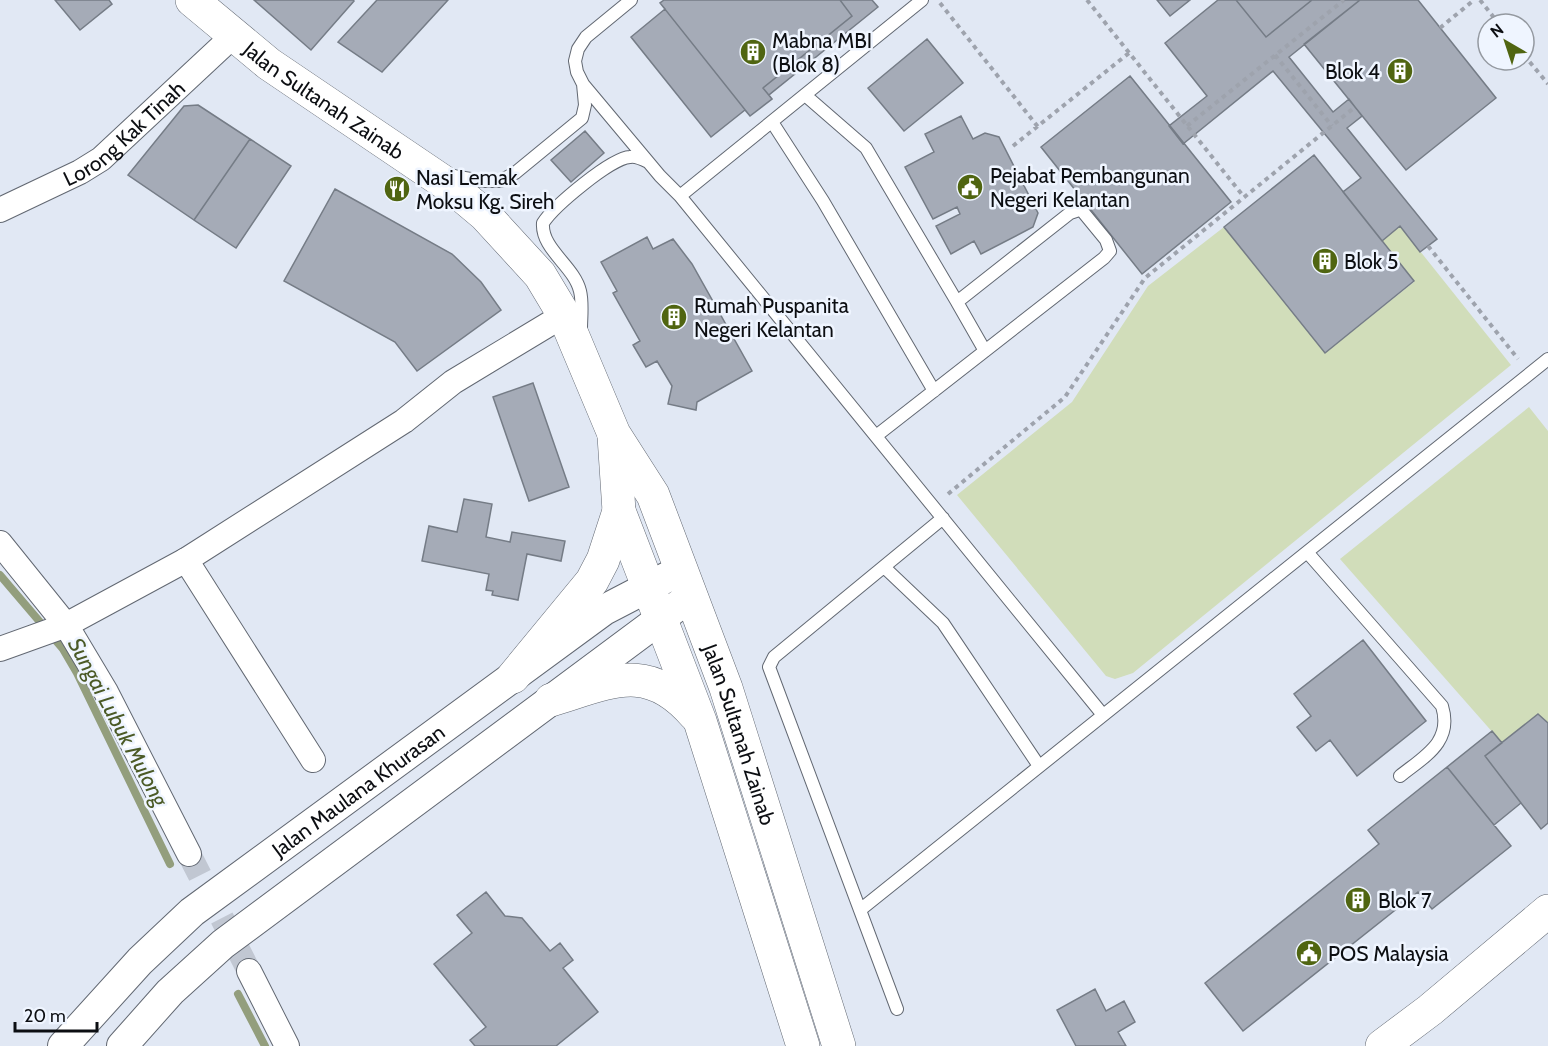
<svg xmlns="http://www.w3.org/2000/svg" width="1548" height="1046" font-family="Cabin,sans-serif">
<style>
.green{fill:#d1ddba}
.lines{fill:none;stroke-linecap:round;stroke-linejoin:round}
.stream{stroke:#939e7d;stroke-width:8}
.building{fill:#a5abb7;stroke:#757c86;stroke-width:1.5}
.minor-tunnel{stroke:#c1c7d2;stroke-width:24;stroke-dasharray:24 12;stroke-linecap:butt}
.service-casing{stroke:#626872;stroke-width:14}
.minor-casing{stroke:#626872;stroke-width:26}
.tertiary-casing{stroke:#626872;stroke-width:32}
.secondary-casing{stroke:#626872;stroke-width:34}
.path{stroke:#9ea3ad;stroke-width:4;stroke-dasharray:4.5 4.5;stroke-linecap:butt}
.service{stroke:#fff;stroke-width:12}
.minor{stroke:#fff;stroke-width:24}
.tertiary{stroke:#fff;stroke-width:30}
.secondary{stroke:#fff;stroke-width:33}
.labels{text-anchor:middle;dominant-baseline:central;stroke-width:5;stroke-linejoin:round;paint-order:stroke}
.poi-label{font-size:21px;fill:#0c0e12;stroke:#eff5ff;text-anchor:start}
.street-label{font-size:21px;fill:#0c0e12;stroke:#eff5ff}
.water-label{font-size:22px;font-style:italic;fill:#4b5a26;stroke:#eff5ff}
</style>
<rect width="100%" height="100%" fill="#e1e8f4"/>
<!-- green -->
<path class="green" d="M1400,226L1511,365L1133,673L1115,679L1106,676L957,495L1072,402L1148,286L1224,227L1325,353L1414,282L1382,241Z
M1529,407L1548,431V723L1502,743L1340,559Z"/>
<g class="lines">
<!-- stream -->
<path class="stream" d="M0,575L63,649L77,673L170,864
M238,994L265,1046"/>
</g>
<!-- building -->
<path class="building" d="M55,0H109L112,4L80,30Z
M254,0H353L354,1L311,50Z
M377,0H448L382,72L338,42Z
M664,0H840L852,16L763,88L772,99L750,116L660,3Z
M664,0H872L878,7L769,95L772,99L750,116L745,110L711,137L631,37L665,9L660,3Z
M1157,0H1190L1170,16Z
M1218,0H1236L1266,37L1312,0H1360L1289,57L1333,112L1349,99L1362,116L1347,128L1437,239L1420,252L1400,226L1382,241L1343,192L1361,178L1273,71L1183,144L1169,126L1207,96L1165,43Z
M1236,0H1312L1266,37Z
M1360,0H1418L1496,98L1406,170L1304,44Z
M927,39L963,83L904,131L868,88Z
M1130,76L1231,202L1142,274L1041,147Z
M198,105L250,139L194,220L128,175L184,106Z
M961,116L973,139L985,133L999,137L1038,213L1033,227L981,254L974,241L951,254L936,226L960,214L957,207L933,219L905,167L934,152L925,134Z
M585,131L604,153L571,182L551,160Z
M250,139L291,166L236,248L194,220Z
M1314,155L1414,281L1325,353L1224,227Z
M335,189L452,254L481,282L501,310L417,371L395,342L284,281Z
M647,237L653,249L673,239L692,264L752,371L697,402L696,410L668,404L672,386L657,361L646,367L633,345L640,341L613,293L617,291L601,262Z
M533,383L569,487L529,501L493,397Z
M464,499L492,504L486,537L510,542L512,532L565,541L561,561L527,554L518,600L492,595L493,591L486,590L489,574L422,561L429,526L457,532Z
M1363,640L1426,721L1357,776L1330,740L1316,751L1297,727L1311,716L1294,694Z
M1538,714L1548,723V823L1541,829L1485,756Z
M1492,731L1502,743L1485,756L1521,803L1494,825L1447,767Z
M1447,767L1511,846L1432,909L1418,892L1243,1031L1205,983L1379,844L1368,830Z
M486,892L505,916L522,918L550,951L560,943L573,960L563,968L598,1012L556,1046H475L470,1040L486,1027L434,964L472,933L457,915Z
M1095,989L1106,1011L1124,1001L1135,1022L1118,1032L1126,1046H1076L1057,1010Z"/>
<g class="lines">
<!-- minor-tunnel -->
<path class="minor-tunnel" d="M189,854L249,971"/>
<defs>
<path id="service" d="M631,0L586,37L578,49L575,61L577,72L583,84L660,176L680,196L1103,715
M805,95L866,148L957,302
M772,122L823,201L934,391
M453,176L482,181H500L515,173L582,118L585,105L583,84
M680,196L922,0
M581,329C581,317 583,303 580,291C574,266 541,249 543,223C554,206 611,158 630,157C636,156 642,159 648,162
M876,436L1104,258L1110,251L1106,240L1083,212L1079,210L1070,213L957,302L985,351
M1307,552L1442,706C1453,742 1425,756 1400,776
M884,567L943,623L1039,766
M860,910L1548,359
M897,1009L769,667L774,657L943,518"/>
<g id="minor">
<path id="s1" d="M0,210L80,172L101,159L233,36"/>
<path d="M0,543L66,625L106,692L189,854"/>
<path d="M186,560L313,760"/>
<path d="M0,649L64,626L186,560L404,421L453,382L564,315"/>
<path d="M249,971L287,1046"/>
</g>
<g id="tertiary">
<path id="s2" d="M63,1046L140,961L192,912L604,610L681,570"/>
<path d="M122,1046L170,992L223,944L691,596"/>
</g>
<g id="secondary">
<path id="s3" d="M192,0L269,64L454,189L485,215L540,275L564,315L614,434L653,495L726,688L839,1046"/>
<path d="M614,436L619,511L700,721L803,1046"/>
<path d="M513,677L592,581L603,560L619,511"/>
<path d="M551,700C610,682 648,660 695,715"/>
<path d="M1382,1046L1430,1010L1548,911"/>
</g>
</defs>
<!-- service casing -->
<use href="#service" class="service-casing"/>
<!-- minor casing -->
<use href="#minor" class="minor-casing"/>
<!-- tertiary casing -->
<use href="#tertiary" class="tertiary-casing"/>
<!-- secondary casing -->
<use href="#secondary" class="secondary-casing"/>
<!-- path -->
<path class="path" d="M1087,0L1244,197
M1480,0L1499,24
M940,3L1038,127
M1440,28L1474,0
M1275,55L1332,126
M1524,55L1548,84
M1187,126L1344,0
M1013,146L1129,53
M1428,246L1518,359
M948,494L1065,397L1145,278L1355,107"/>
<!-- service -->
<use href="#service" class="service"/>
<!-- minor -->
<use href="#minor" class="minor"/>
<!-- tertiary -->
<use href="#tertiary" class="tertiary"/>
<!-- secondary -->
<use href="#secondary" class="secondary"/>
</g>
<!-- icons -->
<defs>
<symbol id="building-disc" viewBox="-11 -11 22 22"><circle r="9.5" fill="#506511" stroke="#eff5ff"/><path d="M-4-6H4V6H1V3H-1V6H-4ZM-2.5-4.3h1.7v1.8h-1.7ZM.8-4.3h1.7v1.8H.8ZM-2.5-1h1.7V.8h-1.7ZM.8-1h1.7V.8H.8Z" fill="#fff"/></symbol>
<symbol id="civic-disc" viewBox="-11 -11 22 22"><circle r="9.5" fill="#506511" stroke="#eff5ff"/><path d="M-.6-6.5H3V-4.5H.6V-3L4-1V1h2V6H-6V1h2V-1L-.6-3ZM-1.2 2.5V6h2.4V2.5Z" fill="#fff"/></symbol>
<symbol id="restaurant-disc" viewBox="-11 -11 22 22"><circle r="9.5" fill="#506511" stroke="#eff5ff"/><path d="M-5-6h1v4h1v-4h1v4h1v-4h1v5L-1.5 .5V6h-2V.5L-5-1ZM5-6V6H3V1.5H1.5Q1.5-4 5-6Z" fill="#fff"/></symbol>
</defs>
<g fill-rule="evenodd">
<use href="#building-disc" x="738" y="37" width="30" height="30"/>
<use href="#building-disc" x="1385" y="56" width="30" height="30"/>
<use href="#civic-disc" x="955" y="172" width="30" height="30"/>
<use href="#restaurant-disc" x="382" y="174" width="30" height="30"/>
<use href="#building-disc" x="1310" y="246" width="30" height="30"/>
<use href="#building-disc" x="659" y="302" width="30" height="30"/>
<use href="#building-disc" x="1343" y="885" width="30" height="30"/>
<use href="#civic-disc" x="1294" y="938" width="30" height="30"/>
</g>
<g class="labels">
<!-- poi labels -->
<g class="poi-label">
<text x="772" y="40">Mabna MBI<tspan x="772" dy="24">(Blok 8)</tspan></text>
<text x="1380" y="71" text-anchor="end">Blok 4</text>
<text x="990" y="175">Pejabat Pembangunan<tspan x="990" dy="24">Negeri Kelantan</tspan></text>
<text x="416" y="177">Nasi Lemak<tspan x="416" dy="24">Moksu Kg. Sireh</tspan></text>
<text x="1344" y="261">Blok 5</text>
<text x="694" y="305">Rumah Puspanita<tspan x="694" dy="24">Negeri Kelantan</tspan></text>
<text x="1378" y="900">Blok 7</text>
<text x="1328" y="953">POS Malaysia</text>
</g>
<!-- street labels -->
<g class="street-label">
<text stroke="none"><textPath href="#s3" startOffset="166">Jalan Sultanah Zainab</textPath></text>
<text stroke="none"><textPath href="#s1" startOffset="147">Lorong Kak Tinah</textPath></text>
<text stroke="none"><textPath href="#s3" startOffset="948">Jalan Sultanah Zainab</textPath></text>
<text stroke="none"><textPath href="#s2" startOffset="392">Jalan Maulana Khurasan</textPath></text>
</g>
<!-- water labels -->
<g class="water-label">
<text transform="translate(118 722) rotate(62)">Sungai Lubuk Mulong</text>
</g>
</g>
<!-- north arrow -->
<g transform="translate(1506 42) rotate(321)"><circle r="28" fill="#eff5ff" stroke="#9499a0" stroke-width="1.5"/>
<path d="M0-4.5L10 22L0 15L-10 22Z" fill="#506511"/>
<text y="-9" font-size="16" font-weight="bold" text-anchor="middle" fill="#0c0e12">N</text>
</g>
<!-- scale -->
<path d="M15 1022v9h82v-9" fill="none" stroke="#0c0e12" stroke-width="3"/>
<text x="24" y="1022" font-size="18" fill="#0c0e12" stroke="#eff5ff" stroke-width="4.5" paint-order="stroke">20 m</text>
</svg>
